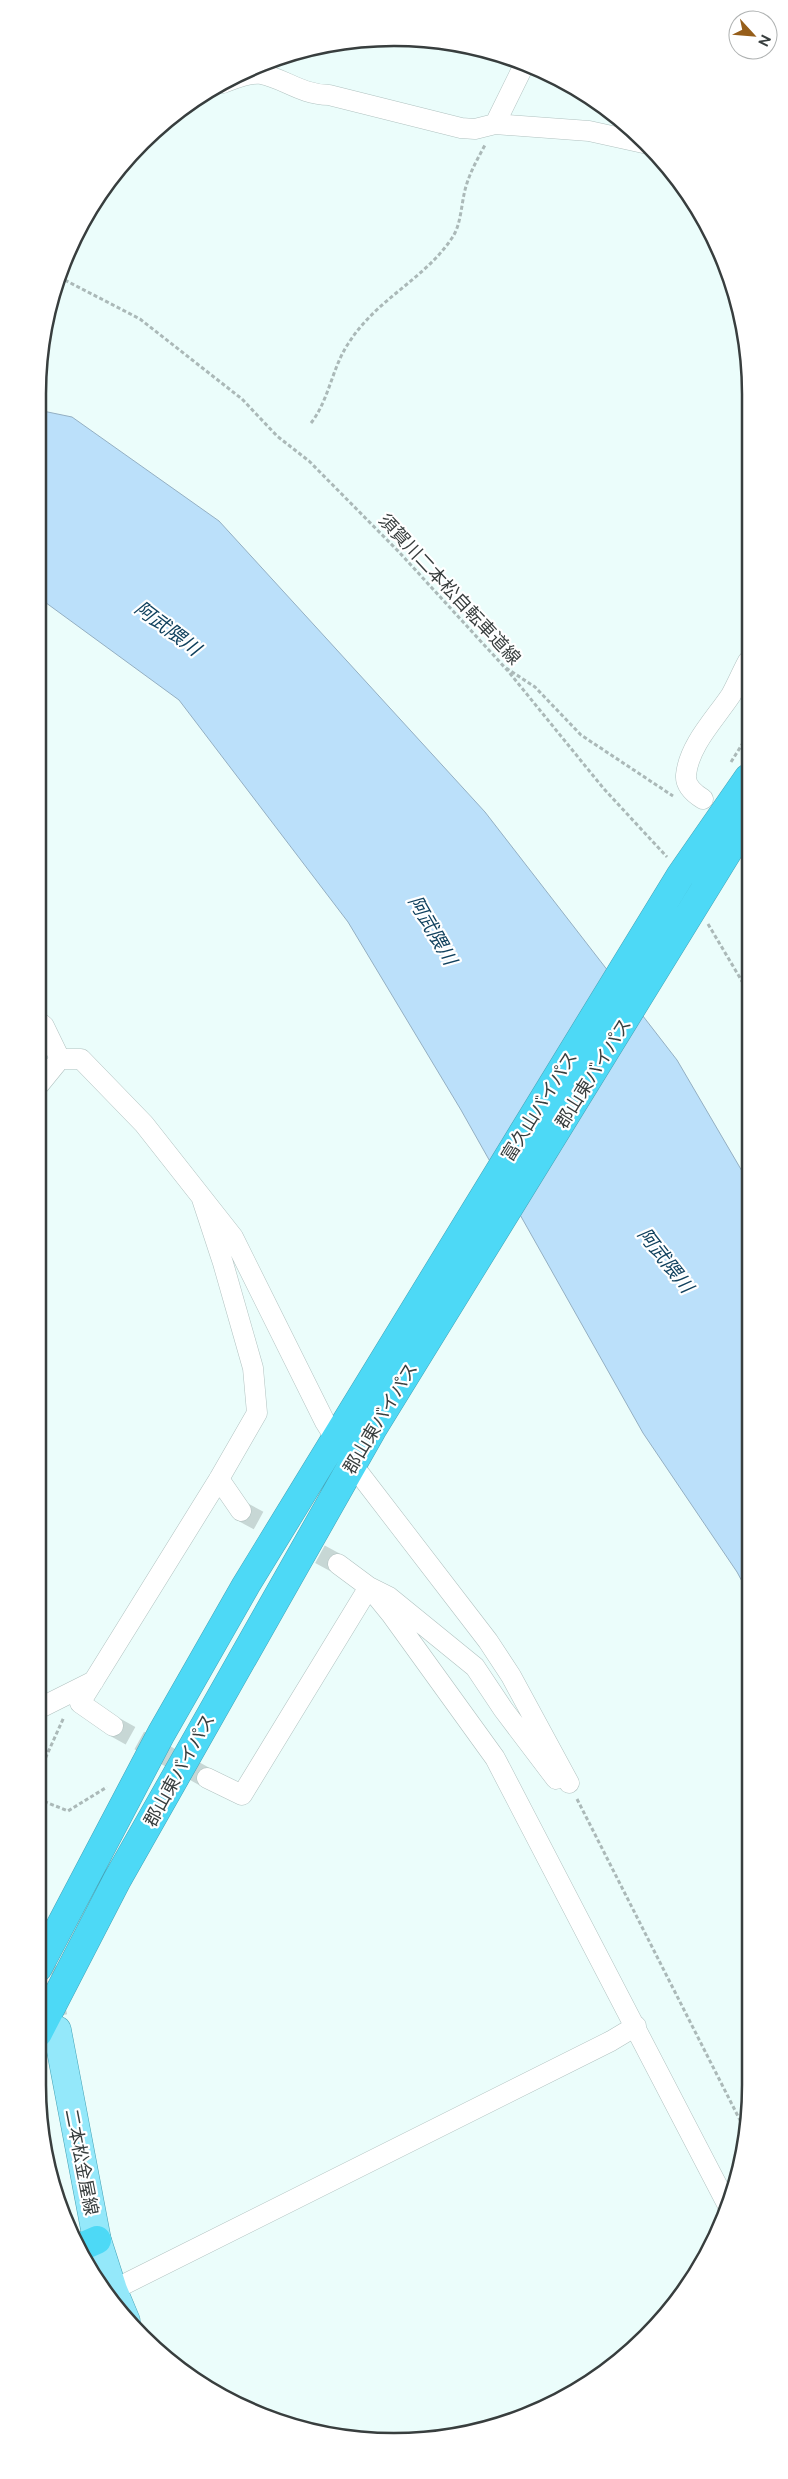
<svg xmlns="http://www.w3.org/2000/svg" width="788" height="2479" font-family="'Public Sans','Noto Sans JP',sans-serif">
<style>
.water{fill:#bbe0fa;stroke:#94afc2}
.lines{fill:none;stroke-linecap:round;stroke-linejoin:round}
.street-tunnel{stroke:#c7d7d5;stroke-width:20;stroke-dasharray:20 10;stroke-linecap:butt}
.primary-tunnel{stroke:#c7d7d5;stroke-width:28;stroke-dasharray:28 14;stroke-linecap:butt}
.street-casing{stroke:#b1c2c0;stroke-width:21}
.primary-casing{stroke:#46a3b6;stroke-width:29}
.highway-casing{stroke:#46a3b6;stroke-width:29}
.path{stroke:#abb9b8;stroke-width:3;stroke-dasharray:4 2.5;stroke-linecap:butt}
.street{stroke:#fff;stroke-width:20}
.primary{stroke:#94e8fa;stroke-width:28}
.highway{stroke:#4dd9f6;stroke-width:28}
.labels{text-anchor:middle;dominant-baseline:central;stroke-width:4.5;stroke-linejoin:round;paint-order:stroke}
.street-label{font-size:18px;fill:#383e3e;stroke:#fff}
.water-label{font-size:19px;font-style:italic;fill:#10415e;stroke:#fff}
.rim{fill:none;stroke:#383e3e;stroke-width:2.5}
</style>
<rect width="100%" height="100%" fill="#ebfdfb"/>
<!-- water -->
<path class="water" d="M38,410L72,417L219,521L485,812L677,1060L749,1183L750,1596L737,1572L643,1433L461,1110L348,922L179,700L38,597Z"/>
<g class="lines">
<!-- street-tunnel -->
<path class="street-tunnel" d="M241,1511L338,1564
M113,1726L207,1778"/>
<!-- primary-tunnel -->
<path class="primary-tunnel" d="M38,1949L55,2024"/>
<defs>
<path id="street" d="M223,83C234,79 249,72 261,74C286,79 299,94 329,95L461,128L475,129L495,124L589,131L648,144
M495,124L523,67
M703,799C695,794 685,786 686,775C689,745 715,719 731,695C737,684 742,672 748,661
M38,1021L44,1026L60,1059H81L144,1124L233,1237L325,1422L335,1438
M38,1086L60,1059
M352,1464L488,1641L511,1676L569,1783
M219,1479L241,1511
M338,1564L369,1587L389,1597L475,1667L503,1709L556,1779
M38,1709L94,1681
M113,1726L80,1703L219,1479L257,1413L253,1368L223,1263L201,1196
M207,1778L242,1795L369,1587L391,1614L495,1758L728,2206
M113,2290L611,2041L636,2026"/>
<path id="primary" d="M57,2030L97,2240L113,2290L126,2321"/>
<path id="highway" d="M38,1968L161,1734L246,1585L680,876L748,778
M38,2033L117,1880L372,1430L748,819
M81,2247L97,2240"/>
</defs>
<!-- street casing -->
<use href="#street" class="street-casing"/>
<!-- primary casing -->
<use href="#primary" class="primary-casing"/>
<!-- highway casing -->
<use href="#highway" class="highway-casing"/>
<!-- path -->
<path class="path" d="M59,277L140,319L242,399L277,436L309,461L399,552L508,671L604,789L667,857
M311,423C329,400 332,368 348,344C377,298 423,281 452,238C461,225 461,206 465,190C469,174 477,160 485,145
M506,668L535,687L581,735L673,796
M731,762L748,735
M708,924L749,993
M38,1783L45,1759L64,1717
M38,1799L68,1811L107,1787
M577,1799L746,2132"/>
<!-- street -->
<use href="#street" class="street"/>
<!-- primary -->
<use href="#primary" class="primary"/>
<!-- highway -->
<use href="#highway" class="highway"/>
</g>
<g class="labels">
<!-- street labels -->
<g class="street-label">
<text transform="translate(450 589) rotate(47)">須賀川二本松自転車道線</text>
<text transform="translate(593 1073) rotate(-58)">郡山東バイパス</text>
<text transform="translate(539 1106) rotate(-58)">富久山バイパス</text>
<text transform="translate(380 1418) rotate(-59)">郡山東バイパス</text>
<text transform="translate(179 1770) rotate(-61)">郡山東バイパス</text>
<text transform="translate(82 2162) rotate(79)">二本松金屋線</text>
</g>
<!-- water labels -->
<g class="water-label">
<text transform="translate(168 628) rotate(37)">阿武隈川</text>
<text transform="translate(433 930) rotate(60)">阿武隈川</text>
<text transform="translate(666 1260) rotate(52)">阿武隈川</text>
</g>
</g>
<!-- crop -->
<path d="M0 0H788V2479H0ZM394 46H394A348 348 0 0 1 742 394V2085A348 348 0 0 1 394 2433H394A348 348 0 0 1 46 2085V394A348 348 0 0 1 394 46Z" fill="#fff" fill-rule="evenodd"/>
<path class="rim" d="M394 46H394A348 348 0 0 1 742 394V2085A348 348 0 0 1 394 2433H394A348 348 0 0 1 46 2085V394A348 348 0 0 1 394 46Z"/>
<!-- north arrow -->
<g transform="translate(753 35) rotate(116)"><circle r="24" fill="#ffffff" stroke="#afb2b2"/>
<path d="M0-4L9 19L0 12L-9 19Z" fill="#965e1a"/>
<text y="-8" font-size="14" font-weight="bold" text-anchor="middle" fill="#383e3e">N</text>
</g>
</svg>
